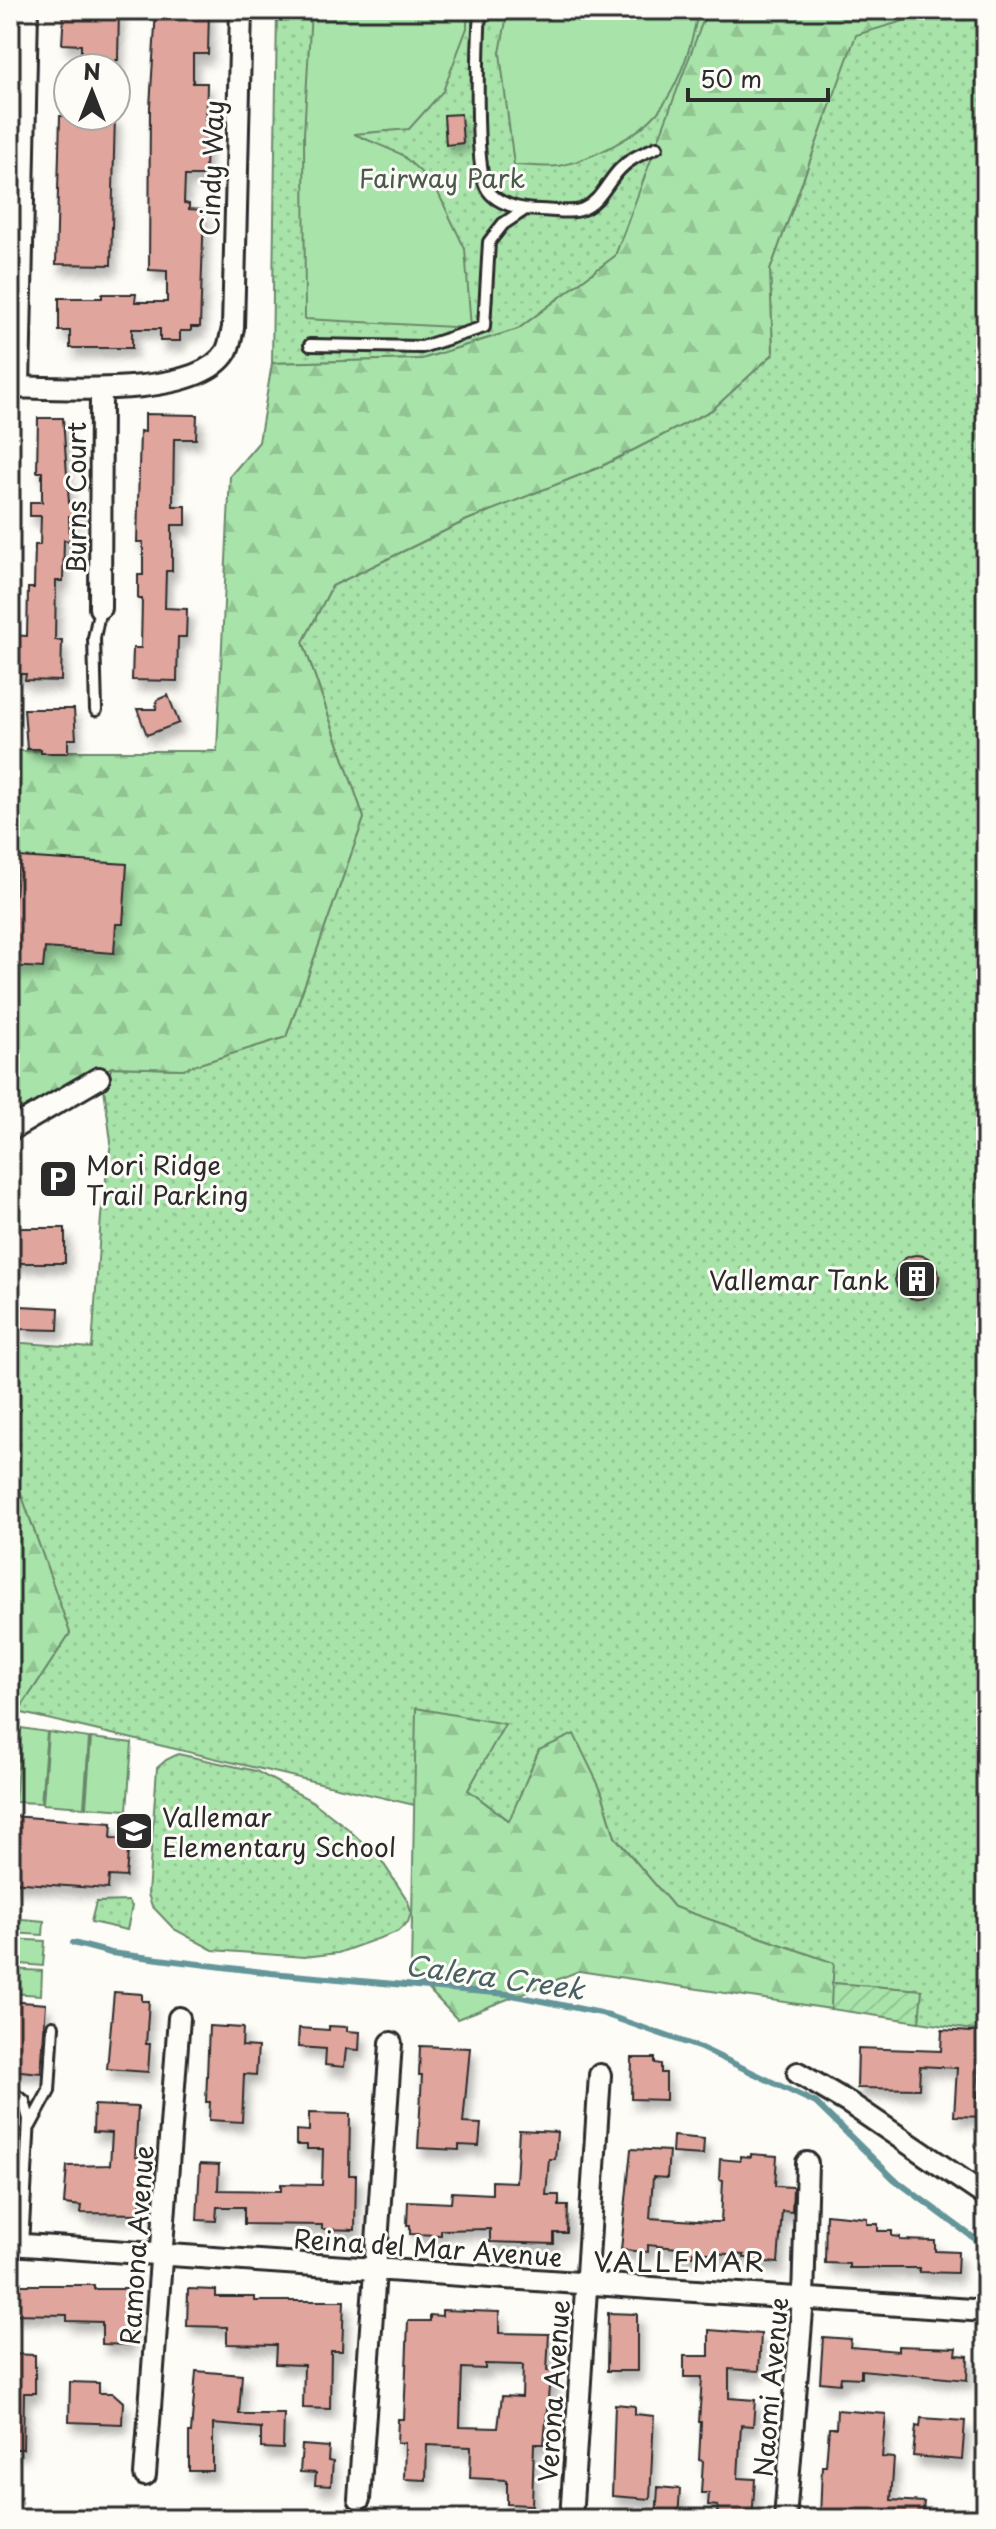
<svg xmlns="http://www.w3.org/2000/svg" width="996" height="2529" font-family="'Playpen Sans',sans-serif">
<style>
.grass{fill:url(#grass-dots);stroke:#6a886a;stroke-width:2}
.forest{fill:url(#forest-firs);stroke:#6a886a;stroke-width:2}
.garden{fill:url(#garden-furrows);stroke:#6a886a;stroke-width:2}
.pitch{fill:#a8e4aa;stroke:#6a886a;stroke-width:2}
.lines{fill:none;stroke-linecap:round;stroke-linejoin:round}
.stream{stroke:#649599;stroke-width:6}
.building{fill:#e0a69e;stroke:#2b2b2b;stroke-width:2;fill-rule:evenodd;filter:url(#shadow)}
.lane-casing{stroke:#2b2b2b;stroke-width:16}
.street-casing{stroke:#2b2b2b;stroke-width:26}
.lane{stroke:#fdfcf7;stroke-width:10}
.street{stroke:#fdfcf7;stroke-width:20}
.labels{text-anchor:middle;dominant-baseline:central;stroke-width:6;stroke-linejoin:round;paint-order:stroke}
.street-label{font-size:26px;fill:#2b2b2b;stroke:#fdfcf7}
.park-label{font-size:26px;fill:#4a594b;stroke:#fdfcf7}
.poi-label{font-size:26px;fill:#2b2b2b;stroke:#fdfcf7;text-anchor:start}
.water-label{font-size:28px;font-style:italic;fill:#486062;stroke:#fdfcf7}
.neighbourhood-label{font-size:28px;letter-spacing:2px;fill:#2b2b2b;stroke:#fdfcf7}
</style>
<defs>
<pattern id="grass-dots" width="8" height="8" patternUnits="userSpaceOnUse" patternTransform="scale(2)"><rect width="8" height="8" fill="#a8e4aa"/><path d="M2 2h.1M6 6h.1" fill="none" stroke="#91c492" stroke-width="1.8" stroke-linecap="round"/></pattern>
<pattern id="forest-firs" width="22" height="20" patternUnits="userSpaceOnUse" patternTransform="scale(2)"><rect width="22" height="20" fill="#a8e4aa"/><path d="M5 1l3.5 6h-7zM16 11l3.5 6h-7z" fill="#91c492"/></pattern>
<pattern id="garden-furrows" width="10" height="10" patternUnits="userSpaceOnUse" patternTransform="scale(2)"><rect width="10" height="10" fill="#a8e4aa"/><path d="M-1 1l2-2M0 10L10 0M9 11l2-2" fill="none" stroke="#91c492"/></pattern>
<filter id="shadow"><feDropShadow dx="5" dy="9" stdDeviation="4" flood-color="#0004"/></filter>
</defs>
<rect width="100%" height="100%" fill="#fdfcf7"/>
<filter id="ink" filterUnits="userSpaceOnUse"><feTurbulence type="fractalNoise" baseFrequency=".0125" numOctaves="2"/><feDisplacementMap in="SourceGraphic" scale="16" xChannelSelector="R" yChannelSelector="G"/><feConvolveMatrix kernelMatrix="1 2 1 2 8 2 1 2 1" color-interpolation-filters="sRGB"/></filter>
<g filter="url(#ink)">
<!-- grass -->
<path class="grass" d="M277,10H711L615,256L518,329L422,359L272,363Z
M940,10H986V2032L919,2022L921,1990L832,1983L833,1963L674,1907L615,1837L601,1790L539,1750L510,1821L468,1790L504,1724L414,1805L18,1712L70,1633L10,1462V1342L92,1348L101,1216L111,1142L104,1088L112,1067L183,1069L286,1037L364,818L303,642L332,586L467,520L600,467L712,410L773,354L770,270L856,34Z
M178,1754L256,1771L312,1801L347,1828L381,1860L408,1901L411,1913L408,1922L397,1932L338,1953L304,1957L213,1950L174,1929L152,1906L148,1894L157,1768L166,1760Z
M128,1901L132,1906L127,1930L91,1922L96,1902Z"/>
<!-- forest -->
<path class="forest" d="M707,10H940L856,35L770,270L773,354L712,410L600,467L467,520L332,586L303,642L364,818L286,1037L183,1069L112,1067L10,1117V751H217L230,476L259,442L272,363L422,359L518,329L615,256Z
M10,1462L70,1633L18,1712L10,1711Z
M416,1708L505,1724L468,1790L509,1821L539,1750L574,1734L601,1790L615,1837L674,1907L834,1963L831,2009L579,1971L457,2019L411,1971Z"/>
<!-- garden -->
<path class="garden" d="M832,1983L922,1990L919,2022L831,2009Z"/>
<!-- pitch -->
<path class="pitch" d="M311,10H467V28L443,91L409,129L354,134L401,154L434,184L465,249L471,328L305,319L304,134Z
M508,10H698C693,43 679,86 658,112C638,136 594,158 563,165C548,169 529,165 514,165L500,53Z
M21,1728L47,1732L41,1803L15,1802Z
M48,1732L89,1738L84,1807L43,1804Z
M91,1738L132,1743L127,1810L86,1807Z
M10,1918L44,1921L43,1935L10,1933Z
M10,1939L45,1941L43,1966L10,1963Z
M10,1969L42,1971L41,1995L10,1993Z"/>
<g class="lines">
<!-- stream -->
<path class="stream" d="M73,1943L111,1953L271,1973L507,1994L601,2013L701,2048L816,2103L894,2179L986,2247"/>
</g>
<!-- building -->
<path class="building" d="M64,10H119L118,60H116V68H81V45L62,44Z
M156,10H209L208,54H193V83H207L205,176H185L184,203L189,204V209L204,210L200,327H191V331H180V341H160V329H132V348H70V331H59V298H102V294H136L135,302H167V271L149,270L150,107Z
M461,114L463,143L446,145L444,115Z
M60,116H115L111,265L56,264Z
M145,414L197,415L196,439H174L173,506H186V525H172V571H166L165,608L187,609L186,637H178L177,681L132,680L133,648H141L142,599H138V575H143V542H137L140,431L145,432Z
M38,418H63L69,503H82L81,516H69L70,541L64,540L63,581H56L55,640H62L61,681L25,680L26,674H13V666H10V635L27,636L28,588H34L35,545H40L41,516H30V502H42V472H37Z
M168,695L179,723L147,735L137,709H156L157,700Z
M24,709H74L76,739H68V753H41V749H27Z
M18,857L127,864L123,924H116L114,953L45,948L43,968L10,966Z
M10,1228H65V1263H10Z
M895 1277a22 22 0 1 1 44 0a22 22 0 1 1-44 0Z
M20,1306L59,1308L58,1330L19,1329Z
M10,1816L112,1823L111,1838L129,1839L126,1877L109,1876L108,1889L10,1882Z
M114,1992L142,1994V2001H149L146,2044H150L148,2072L107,2069Z
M10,2001L46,2004L41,2073L10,2070Z
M209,2026L243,2028L242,2046L258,2047L256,2075L244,2074L242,2122L209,2120L210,2102H206Z
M329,2026L347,2027V2031L360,2032L359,2050L346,2049L344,2067L325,2065L326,2049L298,2047L299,2028L329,2030Z
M942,2030L986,2033V2059L979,2058L977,2097H986V2117L954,2116L957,2068L920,2066L919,2089L857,2088L858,2048L941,2051Z
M420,2046L470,2048L463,2123L481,2124L479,2146L459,2145V2150L418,2148L422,2075H419Z
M632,2058H655V2063L661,2064V2073H666V2100L631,2099Z
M94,2105L138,2107L135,2157L151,2158L149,2174H142L140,2214L81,2213L82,2206L64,2204L67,2166L110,2165L112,2133L93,2132Z
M309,2113L350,2114L349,2175H356L355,2230L322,2229V2225L244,2224V2207H217L216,2221L197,2220L200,2164L219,2165L218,2190L281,2191V2184L322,2185L323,2149H307V2145H296V2130L309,2131Z
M519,2130L557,2132L555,2159H549L546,2195H559V2206H568L567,2233H554V2244L490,2242V2229L441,2230V2235L410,2234V2225H407L408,2201L451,2203L452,2192L492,2194V2181L516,2182Z
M673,2136L704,2139L703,2155L672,2153Z
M631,2149L669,2151L667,2178L653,2177L650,2218L712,2222H721L723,2180L719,2179L720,2159L740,2161V2156L751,2157V2154L777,2156L775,2186L793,2187L792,2212L782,2211L778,2263L754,2261V2258H744V2255L693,2252V2256L676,2255L677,2248L648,2245V2252L621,2250Z
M826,2214L867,2218V2224H878V2231H892V2236L900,2237V2240L935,2241V2251L958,2252L957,2273L919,2272V2268H849V2264L825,2263Z
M10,2285H94V2289H132L130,2345L102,2344V2322L67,2321V2315L10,2314Z
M188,2289L216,2290V2297H255V2301H344L342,2351H331L330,2409L303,2408L304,2365L275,2364L276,2345L227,2344V2327L187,2326Z
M442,2310L499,2312V2333L549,2334L547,2371L554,2372V2387H549L544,2444H534L532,2505L507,2504V2480L470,2478L471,2447L427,2445L426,2480L404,2479L405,2443H397L398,2419H404L408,2321H430V2315L442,2316ZM485,2364L523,2365L522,2397L502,2396L498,2428L460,2427L462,2368L485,2369Z
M608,2313L637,2314V2371H607Z
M709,2330L761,2334L759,2371L729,2369V2398L755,2400L753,2426L741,2425L738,2478L755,2479L752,2519H717L718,2506L708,2505L709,2493H701L703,2461L699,2460L701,2422H699L702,2377H684V2356H709Z
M823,2337L851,2339L850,2347L863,2348L898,2351V2346L957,2348L956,2355L968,2356L967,2380L861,2370V2378L841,2377L840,2384L820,2382Z
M10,2354L35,2355V2393H24L23,2449H10Z
M196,2371L242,2375L239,2414H284L283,2449L261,2448V2428L213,2424V2471H189V2433H191Z
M70,2382L99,2383V2393H113L123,2402L122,2424L69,2422Z
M615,2404L635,2406V2414L654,2416L650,2499L612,2496Z
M837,2410L886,2414L882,2457L894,2458L891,2500L924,2502L922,2519H820L822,2466H826L829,2428H836Z
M921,2418L965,2421L962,2460L913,2456L916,2426L920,2427Z
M302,2445L329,2447L328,2461L333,2462L331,2486L315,2485L316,2473L300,2472Z
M658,2487L680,2489L678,2519H656Z"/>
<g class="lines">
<defs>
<path id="lane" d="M480,10C478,43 474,161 486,187C495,205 523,210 540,210C552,210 572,214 583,209C601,201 607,182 620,169C630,158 644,153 657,147
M310,345L422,347L484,327L489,242L503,224L524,210
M96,710L94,638L100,608
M10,2092L24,2101L29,2119L22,2245
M30,2126L49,2091L53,2026"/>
<path id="street" d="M10,387C59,388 197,399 226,352C230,345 231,335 233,328L241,10
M19,387L27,10
M100,608L101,389
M10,1130L99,1078
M798,2073L849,2103L986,2196
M10,2244L986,2311
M145,2475L179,2018
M359,2499L391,2043
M571,2519L600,2075
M785,2519L803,2299L807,2163"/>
</defs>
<!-- lane casing -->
<use href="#lane" class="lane-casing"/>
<!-- street casing -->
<use href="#street" class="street-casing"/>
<!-- lane -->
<use href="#lane" class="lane"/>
<!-- street -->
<use href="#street" class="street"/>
</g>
</g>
<!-- icons -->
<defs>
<symbol id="parking-square" viewBox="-11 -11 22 22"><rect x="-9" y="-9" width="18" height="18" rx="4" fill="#2b2b2b" stroke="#fdfcf7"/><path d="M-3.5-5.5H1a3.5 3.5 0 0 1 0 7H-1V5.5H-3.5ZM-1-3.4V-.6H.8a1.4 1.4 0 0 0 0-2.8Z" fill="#fff"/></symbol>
<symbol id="building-square" viewBox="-11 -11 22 22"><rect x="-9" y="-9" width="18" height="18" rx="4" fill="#2b2b2b" stroke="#fdfcf7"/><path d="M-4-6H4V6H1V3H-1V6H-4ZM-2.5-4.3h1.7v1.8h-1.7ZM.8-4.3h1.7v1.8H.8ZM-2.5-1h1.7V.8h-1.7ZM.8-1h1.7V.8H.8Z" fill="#fff"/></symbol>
<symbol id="school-square" viewBox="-11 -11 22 22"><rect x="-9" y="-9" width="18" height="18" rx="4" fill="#2b2b2b" stroke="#fdfcf7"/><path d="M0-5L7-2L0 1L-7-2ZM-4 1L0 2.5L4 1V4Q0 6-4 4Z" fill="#fff"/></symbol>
</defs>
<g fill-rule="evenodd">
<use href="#parking-square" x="36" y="1157" width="44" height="44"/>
<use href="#building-square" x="895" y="1257" width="44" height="44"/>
<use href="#school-square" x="112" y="1809" width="44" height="44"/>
</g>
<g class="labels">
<!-- street labels -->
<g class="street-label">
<text transform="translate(211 168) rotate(-88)">Cindy Way</text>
<text transform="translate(75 498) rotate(-90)">Burns Court</text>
<text transform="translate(136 2245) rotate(-86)">Ramona Avenue</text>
<text transform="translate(428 2247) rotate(4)">Reina del Mar Avenue</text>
<text transform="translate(770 2387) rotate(-85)">Naomi Avenue</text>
<text transform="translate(553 2391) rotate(-86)">Verona Avenue</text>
</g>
<!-- park labels -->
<g class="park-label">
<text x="442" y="177">Fairway Park</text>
</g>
<!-- poi labels -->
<g class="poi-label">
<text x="86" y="1164">Mori Ridge<tspan x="86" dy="30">Trail Parking</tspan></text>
<text x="889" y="1279" text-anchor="end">Vallemar Tank</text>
<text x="162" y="1816">Vallemar<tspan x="162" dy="30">Elementary School</tspan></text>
</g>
<!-- water labels -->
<g class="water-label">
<text transform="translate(495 1976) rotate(8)">Calera Creek</text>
</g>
<!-- neighbourhood labels -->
<g class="neighbourhood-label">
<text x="680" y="2260">VALLEMAR</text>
</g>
</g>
<!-- margin -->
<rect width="996" height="2529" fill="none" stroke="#fdfcf7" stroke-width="40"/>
<rect x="20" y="20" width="956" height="2489" fill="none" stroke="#2b2b2b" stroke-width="3" filter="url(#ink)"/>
<!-- north arrow -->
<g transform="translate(92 92)"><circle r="38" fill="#fdfcf7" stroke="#a9a8a5" stroke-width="2"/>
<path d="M0-6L14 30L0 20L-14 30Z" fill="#2b2b2b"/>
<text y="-12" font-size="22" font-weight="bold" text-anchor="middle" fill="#2b2b2b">N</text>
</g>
<!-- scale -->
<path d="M688 88v12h140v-12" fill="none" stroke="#2b2b2b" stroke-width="4"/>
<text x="700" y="88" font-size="24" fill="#2b2b2b" stroke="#fdfcf7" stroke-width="6" paint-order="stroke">50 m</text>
</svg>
